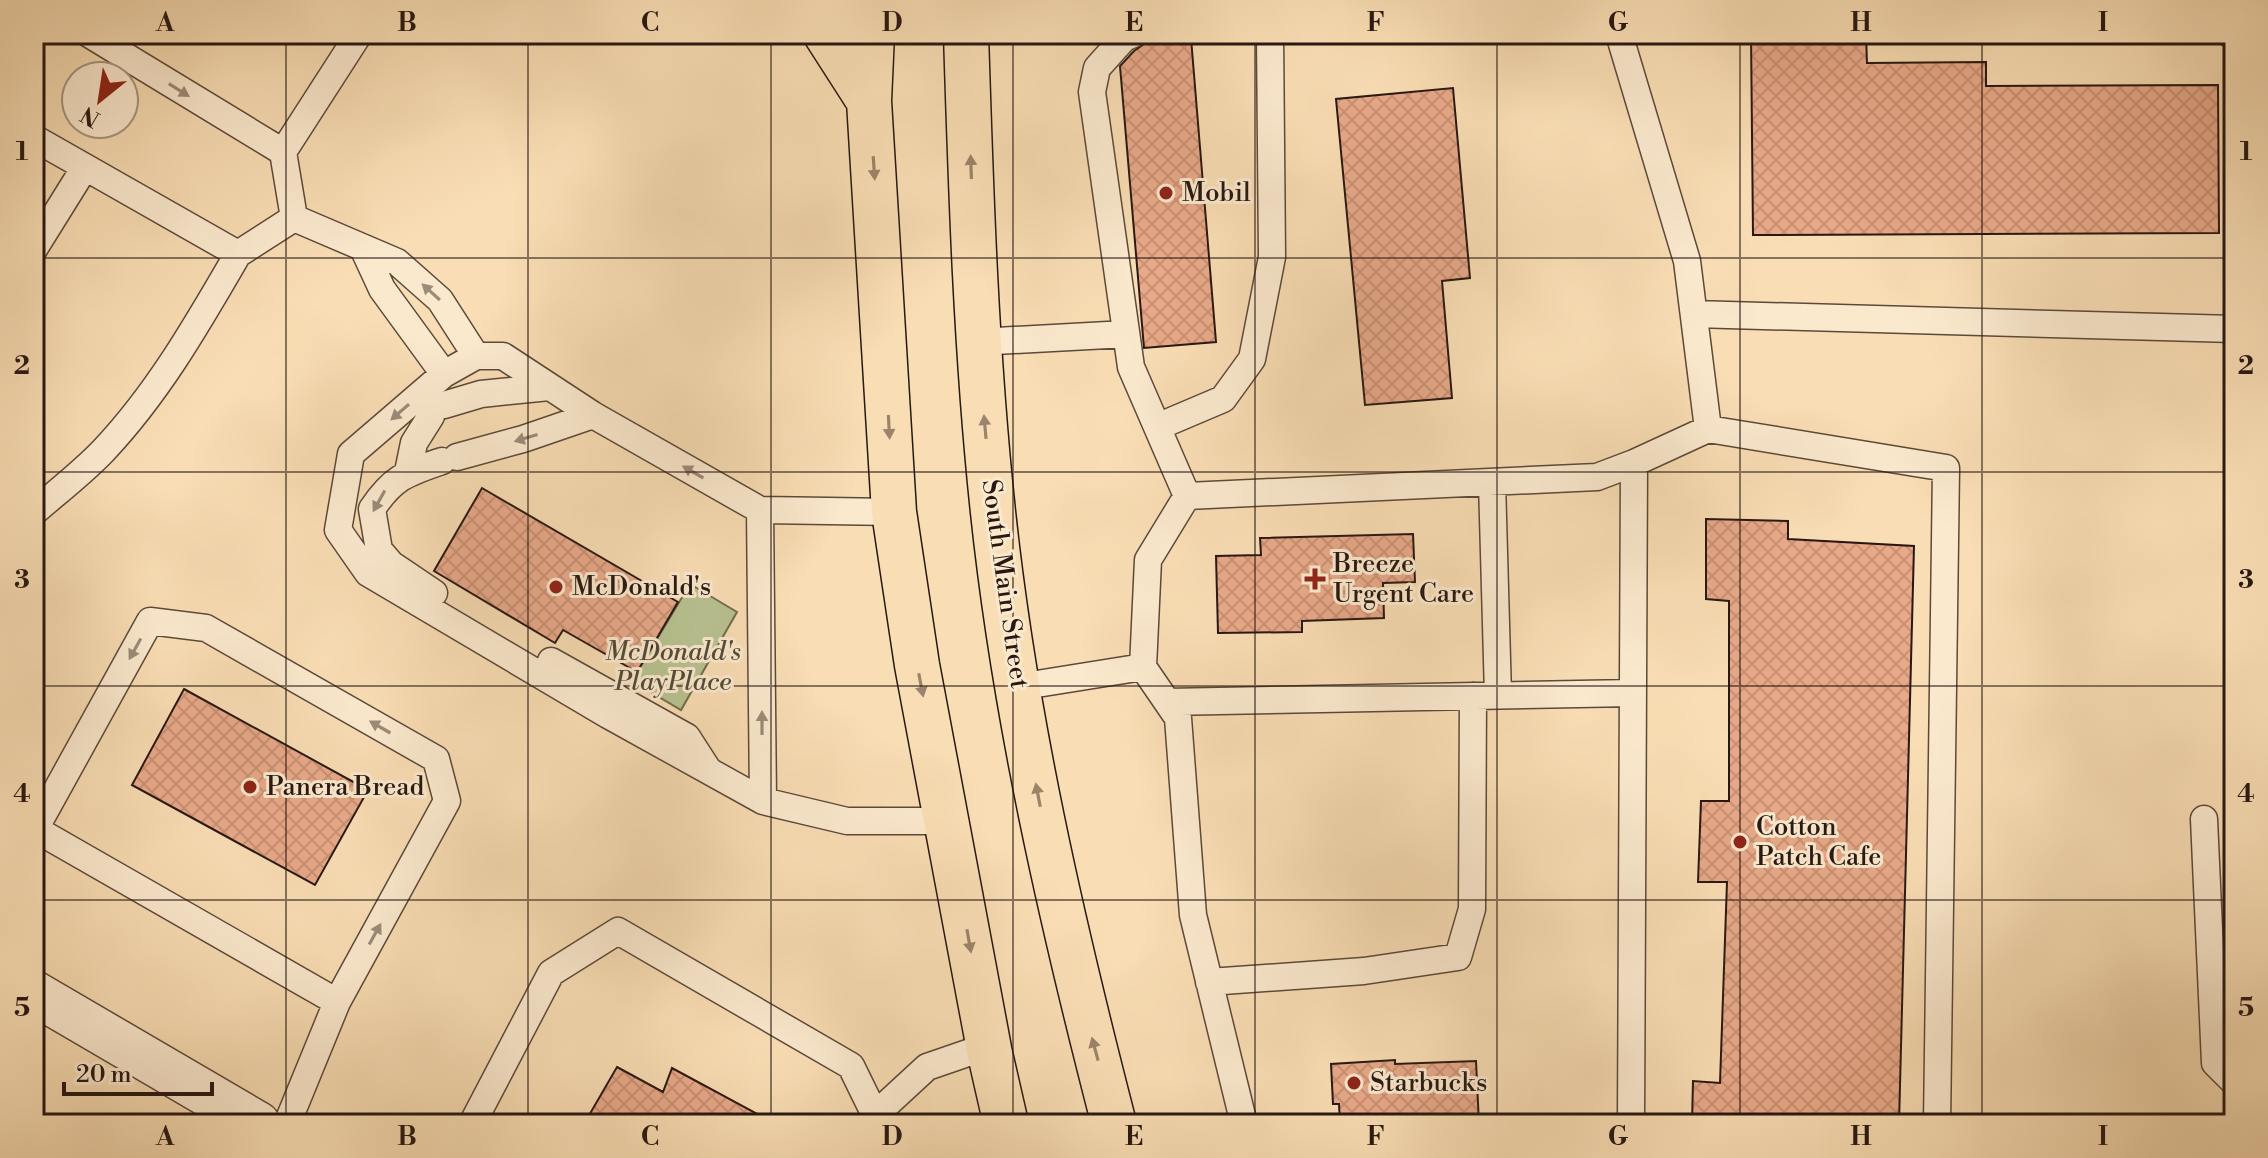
<svg xmlns="http://www.w3.org/2000/svg" width="2268" height="1158" font-family="'Libre Bodoni',serif">
<style>
.park{fill:#b8c291;stroke:#706d52;stroke-width:2}
.building{fill:url(#building-cross-hatch);stroke:#281812;stroke-width:2}
.lines{fill:none;stroke-linecap:round;stroke-linejoin:round}
.service-casing{stroke:#5c493a;stroke-width:29}
.minor-casing{stroke:#5c493a;stroke-width:47}
.primary-casing{stroke:#281812;stroke-width:47}
.service{stroke:#fbe9ce;stroke-width:26}
.minor{stroke:#fbe9ce;stroke-width:44}
.primary{stroke:#f9ddb4;stroke-width:44}
.oneway{fill:#9c8b79}
.oneway2{fill:#9b846b}
.grid{fill:none;stroke:#281812;stroke-width:2;stroke-opacity:0.55}
.poi-dot{fill:#8f2418;stroke:#fbe9ce;stroke-width:3}
.labels{text-anchor:middle;dominant-baseline:central;stroke-width:6;stroke-linejoin:round;paint-order:stroke}
.poi-label{font-size:26px;fill:#281812;stroke:#fbe9ce;text-anchor:start}
.street-label{font-size:26px;fill:#281812;stroke:#fbe9ce}
.park-label{font-size:26px;font-style:italic;fill:#534b38;stroke:#fbe9ce}
.neatline{fill:none;stroke:#281812;stroke-width:3}
.grid-label{font-size:26px;text-anchor:middle;font-weight:bold;fill:#281812}
</style>
<defs>
<pattern id="building-cross-hatch" width="8" height="8" patternUnits="userSpaceOnUse" patternTransform="scale(2)"><rect width="8" height="8" fill="#e9a989"/><path d="M0 0l8 8M0 8l8-8" fill="none" stroke="#c89175"/></pattern>
</defs>
<rect width="100%" height="100%" fill="#f9ddb4"/>
<filter id="stains"><feTurbulence type="fractalNoise" baseFrequency=".0025" numOctaves="4"/><feColorMatrix values="0 0 0 0 .2 0 0 0 0 .09 0 0 0 0 .02 0 0 0 .5 -.17"/></filter>
<radialGradient id="worn" r=".72"><stop offset=".6" stop-color="#630" stop-opacity="0"/><stop offset="1" stop-color="#630" stop-opacity=".3"/></radialGradient>
<!-- park -->
<path class="park" d="M690,584L737,612L681,710L632,681Z"/>
<!-- building -->
<path class="building" d="M1751,34H1866L1867,63L1986,62V86L2218,85L2219,233L1753,235Z
M1191,38L1216,342L1144,348L1120,66L1134,51L1147,42Z
M1453,88L1470,278L1442,281L1452,398L1365,405L1336,99Z
M482,488L678,602L637,672L563,630L555,643L434,571Z
M1706,519L1788,521V539L1914,546L1899,1124H1692L1693,1081L1720,1083L1727,882H1698L1701,801H1729V601L1706,599Z
M1413,534L1415,582L1383,583L1384,618L1302,621V632L1218,633L1216,556L1261,555L1260,538Z
M184,689L368,790L315,885L132,785Z
M1395,1060V1064L1476,1061L1479,1124H1340L1339,1104H1333L1331,1064Z
M617,1067L663,1092L672,1068L776,1124H584Z"/>
<g class="lines">
<defs>
<path id="service" d="M89,34L283,152
M1133,34L1124,38L1097,68L1092,92L1131,367L1187,496
M1619,34L1687,261L1708,429
M2230,34L2234,35
M34,138L238,254C198,323 158,393 103,451C82,473 57,492 34,512
M294,218L283,152L359,34
M363,248L382,289L444,374
M34,249L85,167
M238,254L294,218L397,262L440,300L476,356
M1694,314L2234,329
M978,342L1126,334
M444,405L481,394L549,387
M1157,427L1223,399L1252,359L1272,257L1270,34
M457,457L523,439L593,415
M408,472L414,443L431,416
M1492,482L1498,695
M1187,496L1597,477L1634,463L1708,429L1946,468L1937,1124
M1187,496L1148,560L1143,667L1178,718L1193,915L1244,1124
M760,510L763,801
M894,512L760,510L593,415L503,356H476L444,374L351,454L338,530L368,573L608,715L763,801L847,821H947
M434,593L391,564L379,550L372,509C393,477 407,473 442,461
M551,661L687,737L707,768
M1018,687L1143,667
M1167,702L1633,693
M2204,819L2215,1063L2234,1082
M35,829L337,1002
M34,831L150,621L206,628L436,759L447,801L337,1002L287,1124
M1209,982L1364,971L1458,957L1472,909L1473,696
M472,1124L551,973L618,931L851,1066L875,1115
M869,1124L875,1115L927,1067L988,1046
M1631,1124L1634,463"/>
<path id="minor" d="M34,993L258,1124"/>
<path id="primary" d="M826,34L869,101
M872,34L869,101L894,512L917,665L990,1054L1006,1124
M966,34C971,194 976,353 993,512C1015,719 1062,923 1114,1124"/>
</defs>
<!-- service casing -->
<use href="#service" class="service-casing"/>
<!-- minor casing -->
<use href="#minor" class="minor-casing"/>
<!-- primary casing -->
<use href="#primary" class="primary-casing"/>
<!-- service -->
<use href="#service" class="service"/>
<!-- minor -->
<use href="#minor" class="minor"/>
<!-- primary -->
<use href="#primary" class="primary"/>
</g>
<!-- one-way arrows -->
<defs><path id="oneway-solid" d="M-6-.8H1V-3.2L6.5 0L1 3.2V.8H-6Z" transform="scale(2)"/></defs>
<g class="oneway">
<use href="#oneway-solid" transform="translate(179 90) rotate(32)"/>
<use href="#oneway-solid" transform="translate(431 292) rotate(-138)"/>
<use href="#oneway-solid" transform="translate(400 412) rotate(139)"/>
<use href="#oneway-solid" transform="translate(526 438) rotate(163)"/>
<use href="#oneway-solid" transform="translate(693 472) rotate(-150)"/>
<use href="#oneway-solid" transform="translate(379 501) rotate(119)"/>
<use href="#oneway-solid" transform="translate(135 649) rotate(119)"/>
<use href="#oneway-solid" transform="translate(762 723) rotate(-90)"/>
<use href="#oneway-solid" transform="translate(380 727) rotate(-150)"/>
<use href="#oneway-solid" transform="translate(375 934) rotate(-61)"/>
</g>
<g class="oneway2">
<use href="#oneway-solid" transform="translate(971 167) rotate(-92)"/>
<use href="#oneway-solid" transform="translate(874 168) rotate(86)"/>
<use href="#oneway-solid" transform="translate(889 427) rotate(87)"/>
<use href="#oneway-solid" transform="translate(985 427) rotate(-95)"/>
<use href="#oneway-solid" transform="translate(921 685) rotate(79)"/>
<use href="#oneway-solid" transform="translate(1038 795) rotate(-101)"/>
<use href="#oneway-solid" transform="translate(969 941) rotate(80)"/>
<use href="#oneway-solid" transform="translate(1095 1049) rotate(-105)"/>
</g>
<!-- grid -->
<path class="grid" d="M286,34V1124M528,34V1124M771,34V1124M1013,34V1124M1255,34V1124M1497,34V1124M1740,34V1124M1982,34V1124M34,258H2234M34,472H2234M34,686H2234M34,900H2234"/>
<!-- markers -->
<g class="poi-dot">
<circle cx="1166" cy="193" r="8"/>
<path d="M1311 567h8v8h8v8h-8v8h-8v-8h-8v-8h8z"/>
<circle cx="556" cy="587" r="8"/>
<circle cx="250" cy="787" r="8"/>
<circle cx="1740" cy="842" r="8"/>
<circle cx="1354" cy="1083" r="8"/>
</g>
<g class="labels">
<!-- poi labels -->
<g class="poi-label">
<text x="1182" y="193">Mobil</text>
<text x="1333" y="564">Breeze<tspan x="1333" dy="30">Urgent Care</tspan></text>
<text x="572" y="587">McDonald's</text>
<text x="266" y="787">Panera Bread</text>
<text x="1756" y="827">Cotton<tspan x="1756" dy="30">Patch Cafe</tspan></text>
<text x="1370" y="1083">Starbucks</text>
</g>
<!-- street labels -->
<g class="street-label">
<text transform="translate(1005 584) rotate(82)">South Main Street</text>
</g>
<!-- park labels -->
<g class="park-label">
<text x="673" y="652">McDonald's<tspan x="673" dy="30">PlayPlace</tspan></text>
</g>
</g>
<!-- margin -->
<rect width="2268" height="1158" fill="none" stroke="#f9ddb4" stroke-width="88"/>
<!-- north arrow -->
<g transform="translate(100 100) rotate(210)"><circle r="38" fill="#fbe9ce" stroke="#a79583" stroke-width="2"/>
<path d="M0-6L14 30L0 20L-14 30Z" fill="#8f2418"/>
<text y="-12" font-size="22" font-weight="bold" text-anchor="middle" fill="#281812">N</text>
</g>
<!-- scale -->
<path d="M64 1082v12h148v-12" fill="none" stroke="#281812" stroke-width="4"/>
<text x="76" y="1082" font-size="24" fill="#281812" stroke="#fbe9ce" stroke-width="6" paint-order="stroke">20 m</text>
<rect x="44" y="44" width="2180" height="1070" class="neatline"/>
<g class="grid-label">
<text x="165" y="31">A</text>
<text x="407" y="31">B</text>
<text x="650" y="31">C</text>
<text x="892" y="31">D</text>
<text x="1134" y="31">E</text>
<text x="1376" y="31">F</text>
<text x="1618" y="31">G</text>
<text x="1861" y="31">H</text>
<text x="2103" y="31">I</text>
<text x="22" y="160">1</text>
<text x="2246" y="160">1</text>
<text x="22" y="374">2</text>
<text x="2246" y="374">2</text>
<text x="22" y="588">3</text>
<text x="2246" y="588">3</text>
<text x="22" y="802">4</text>
<text x="2246" y="802">4</text>
<text x="22" y="1016">5</text>
<text x="2246" y="1016">5</text>
<text x="165" y="1145">A</text>
<text x="407" y="1145">B</text>
<text x="650" y="1145">C</text>
<text x="892" y="1145">D</text>
<text x="1134" y="1145">E</text>
<text x="1376" y="1145">F</text>
<text x="1618" y="1145">G</text>
<text x="1861" y="1145">H</text>
<text x="2103" y="1145">I</text>
</g>
<rect width="100%" height="100%" filter="url(#stains)"/>
<rect width="100%" height="100%" fill="url(#worn)"/>
</svg>
